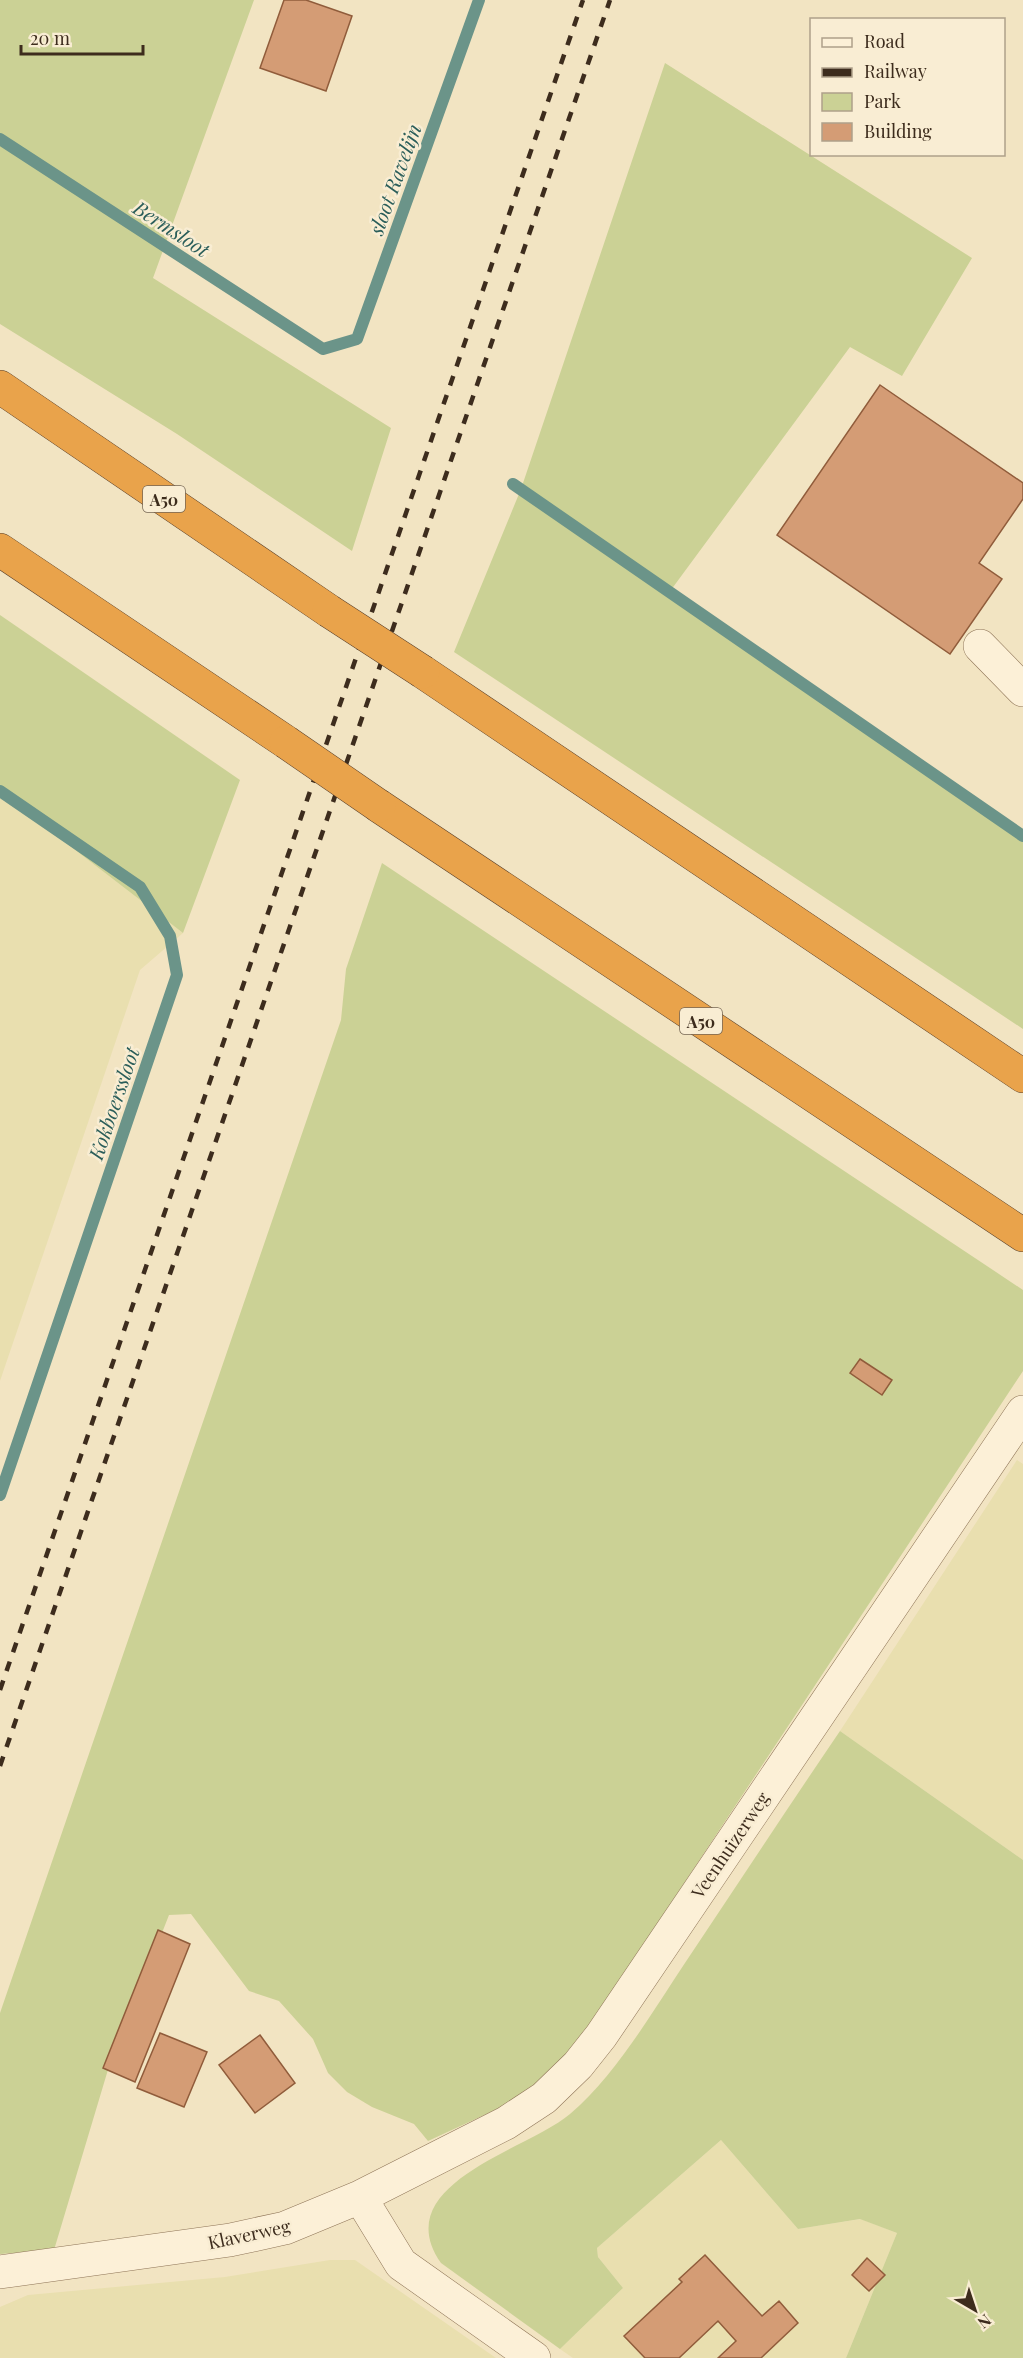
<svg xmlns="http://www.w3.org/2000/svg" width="1023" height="2358" font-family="'Playfair Display',serif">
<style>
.farmland{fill:#e9dfaf}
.green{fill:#cbd195}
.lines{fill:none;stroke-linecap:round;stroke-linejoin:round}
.stream{stroke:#6b9489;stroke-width:12}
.building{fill:#d49c75;stroke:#905c3b;stroke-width:1.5}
.minor-casing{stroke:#8e7457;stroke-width:34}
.highway-casing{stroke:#5c422c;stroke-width:34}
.minor{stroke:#fcf0d7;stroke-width:33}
.highway{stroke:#e9a34b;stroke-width:33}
.rail{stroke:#3d2c1d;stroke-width:4.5;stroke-dasharray:10 10;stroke-linecap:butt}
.highway-bridge-casing{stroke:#5c422c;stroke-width:34;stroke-linecap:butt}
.highway-bridge{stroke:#e9a34b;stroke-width:33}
.labels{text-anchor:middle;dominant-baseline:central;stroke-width:5;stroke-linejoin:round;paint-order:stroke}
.shield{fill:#f9edd3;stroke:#756654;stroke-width:1.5}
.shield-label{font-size:16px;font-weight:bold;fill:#3d2c1d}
.street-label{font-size:18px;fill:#3d2c1d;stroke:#f9edd3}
.water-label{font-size:20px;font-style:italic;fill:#2b5e5a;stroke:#f9edd3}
</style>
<rect width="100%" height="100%" fill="#f2e4c2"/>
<!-- farmland -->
<path class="farmland" d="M0,792L183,933L140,970L0,1381Z
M1017,1460L1023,1464V1860L840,1731Z
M721,2140L798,2229L861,2219L897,2233L846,2358H573L560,2349L623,2288L598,2257L597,2248Z
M330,2260H355L496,2358H0V2307L28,2295L225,2277Z"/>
<!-- green -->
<path class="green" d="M0,0H254L153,278L391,428L352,551L177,434L0,324Z
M665,63L972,258L902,376L850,347L668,594L1023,839V1029L454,652L521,489Z
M0,615L240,780L183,933L0,792Z
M382,863L1023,1290V1371L583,2036L554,2070L508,2104L428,2141L414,2124L372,2107L347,2092L328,2073L313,2039L279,2001L249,1991L191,1914L169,1915L107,2073L54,2250L0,2254V2013L341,1020L346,969Z
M840,1731L1023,1860V2358H846L897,2233L860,2219L798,2229L721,2140L597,2248L598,2257L623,2288L560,2349L441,2263C386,2184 528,2150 570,2114C615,2076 651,2014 683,1966C735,1888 787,1809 840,1731Z"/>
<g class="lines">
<!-- stream -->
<path class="stream" d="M0,139L323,349L357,339L479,0
M513,484L1023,836
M0,791L140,887L170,936L177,975L0,1495"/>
</g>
<!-- building -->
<path class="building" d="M284,0H306L352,16L326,91L260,68Z
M880,385L1023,483V499L979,563L1002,579L950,654L777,535Z
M860,1359L892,1380L882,1395L850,1373Z
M158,1930L190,1944L135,2082L103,2068Z
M160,2033L207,2052L184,2107L137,2088Z
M260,2035L295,2083L255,2113L219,2065Z
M705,2255L762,2316L779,2301L798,2323L761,2358H718L736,2341L718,2321L679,2358H645L624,2336L682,2282L679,2279Z
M867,2258L885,2275L869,2291L852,2275Z"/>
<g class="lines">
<defs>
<path id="minor" d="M980,646L1023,690
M360,2197L401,2264L534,2358
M0,2272L230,2240L285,2228L360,2197L506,2123L544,2098L578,2065L601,2036L1023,1412"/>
<path id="highway" d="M0,387L329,611
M0,550L286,742
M423,672L1023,1076
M379,806L1023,1235"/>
</defs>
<!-- minor casing -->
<use href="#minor" class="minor-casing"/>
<!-- highway casing -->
<use href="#highway" class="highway-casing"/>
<!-- minor -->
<use href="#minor" class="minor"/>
<!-- highway -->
<use href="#highway" class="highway"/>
<!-- rail -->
<path class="rail" d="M0,1690L583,0
M0,1766L610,0"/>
<defs>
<path id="highway-bridge" d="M329,611L423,672
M286,742L379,806"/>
</defs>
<!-- highway-bridge casing -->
<use href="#highway-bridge" class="highway-bridge-casing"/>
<!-- highway-bridge -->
<use href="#highway-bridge" class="highway-bridge"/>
</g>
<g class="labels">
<!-- shield labels -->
<g class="shield">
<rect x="143" y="486" width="42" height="26" rx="4.5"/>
<rect x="680" y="1008" width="42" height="26" rx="4.5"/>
</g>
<g class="shield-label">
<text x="164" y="499">A50</text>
<text x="701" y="1021">A50</text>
</g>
<!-- street labels -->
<g class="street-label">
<text transform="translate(730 1845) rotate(-56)">Veenhuizerweg</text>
<text transform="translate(249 2234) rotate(-12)">Klaverweg</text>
</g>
<!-- water labels -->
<g class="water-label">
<text transform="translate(394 179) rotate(-70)">sloot Ravelijn</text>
<text transform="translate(172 228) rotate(33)">Bermsloot</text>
<text transform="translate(113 1103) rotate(-71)">Kokboerssloot</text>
</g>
</g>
<!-- legend -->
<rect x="810" y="18" width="195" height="138" fill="#f9edd3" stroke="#aea08a" stroke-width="1.5"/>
<rect x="822" y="38" width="30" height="9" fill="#fcf0d7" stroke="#aea08a" stroke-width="1.5"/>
<text x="864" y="48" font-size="18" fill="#3d2c1d">Road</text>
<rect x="822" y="68" width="30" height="9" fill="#3d2c1d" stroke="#aea08a" stroke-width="1.5"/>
<text x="864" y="78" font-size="18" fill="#3d2c1d">Railway</text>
<rect x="822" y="93" width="30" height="18" fill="#cbd195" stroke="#aea08a" stroke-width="1.5"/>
<text x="864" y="108" font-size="18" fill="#3d2c1d">Park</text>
<rect x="822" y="123" width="30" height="18" fill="#d49c75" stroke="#aea08a" stroke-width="1.5"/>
<text x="864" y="138" font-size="18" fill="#3d2c1d">Building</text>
<!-- north arrow -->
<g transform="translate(975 2310) rotate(141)" stroke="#f9edd3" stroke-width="4.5" paint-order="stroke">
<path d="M0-4.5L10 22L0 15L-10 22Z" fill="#3d2c1d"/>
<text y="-9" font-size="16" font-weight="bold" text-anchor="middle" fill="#3d2c1d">N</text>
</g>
<!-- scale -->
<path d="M21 45v9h122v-9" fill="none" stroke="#3d2c1d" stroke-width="3"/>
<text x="30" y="45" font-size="18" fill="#3d2c1d" stroke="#f9edd3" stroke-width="4.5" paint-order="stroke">20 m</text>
</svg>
